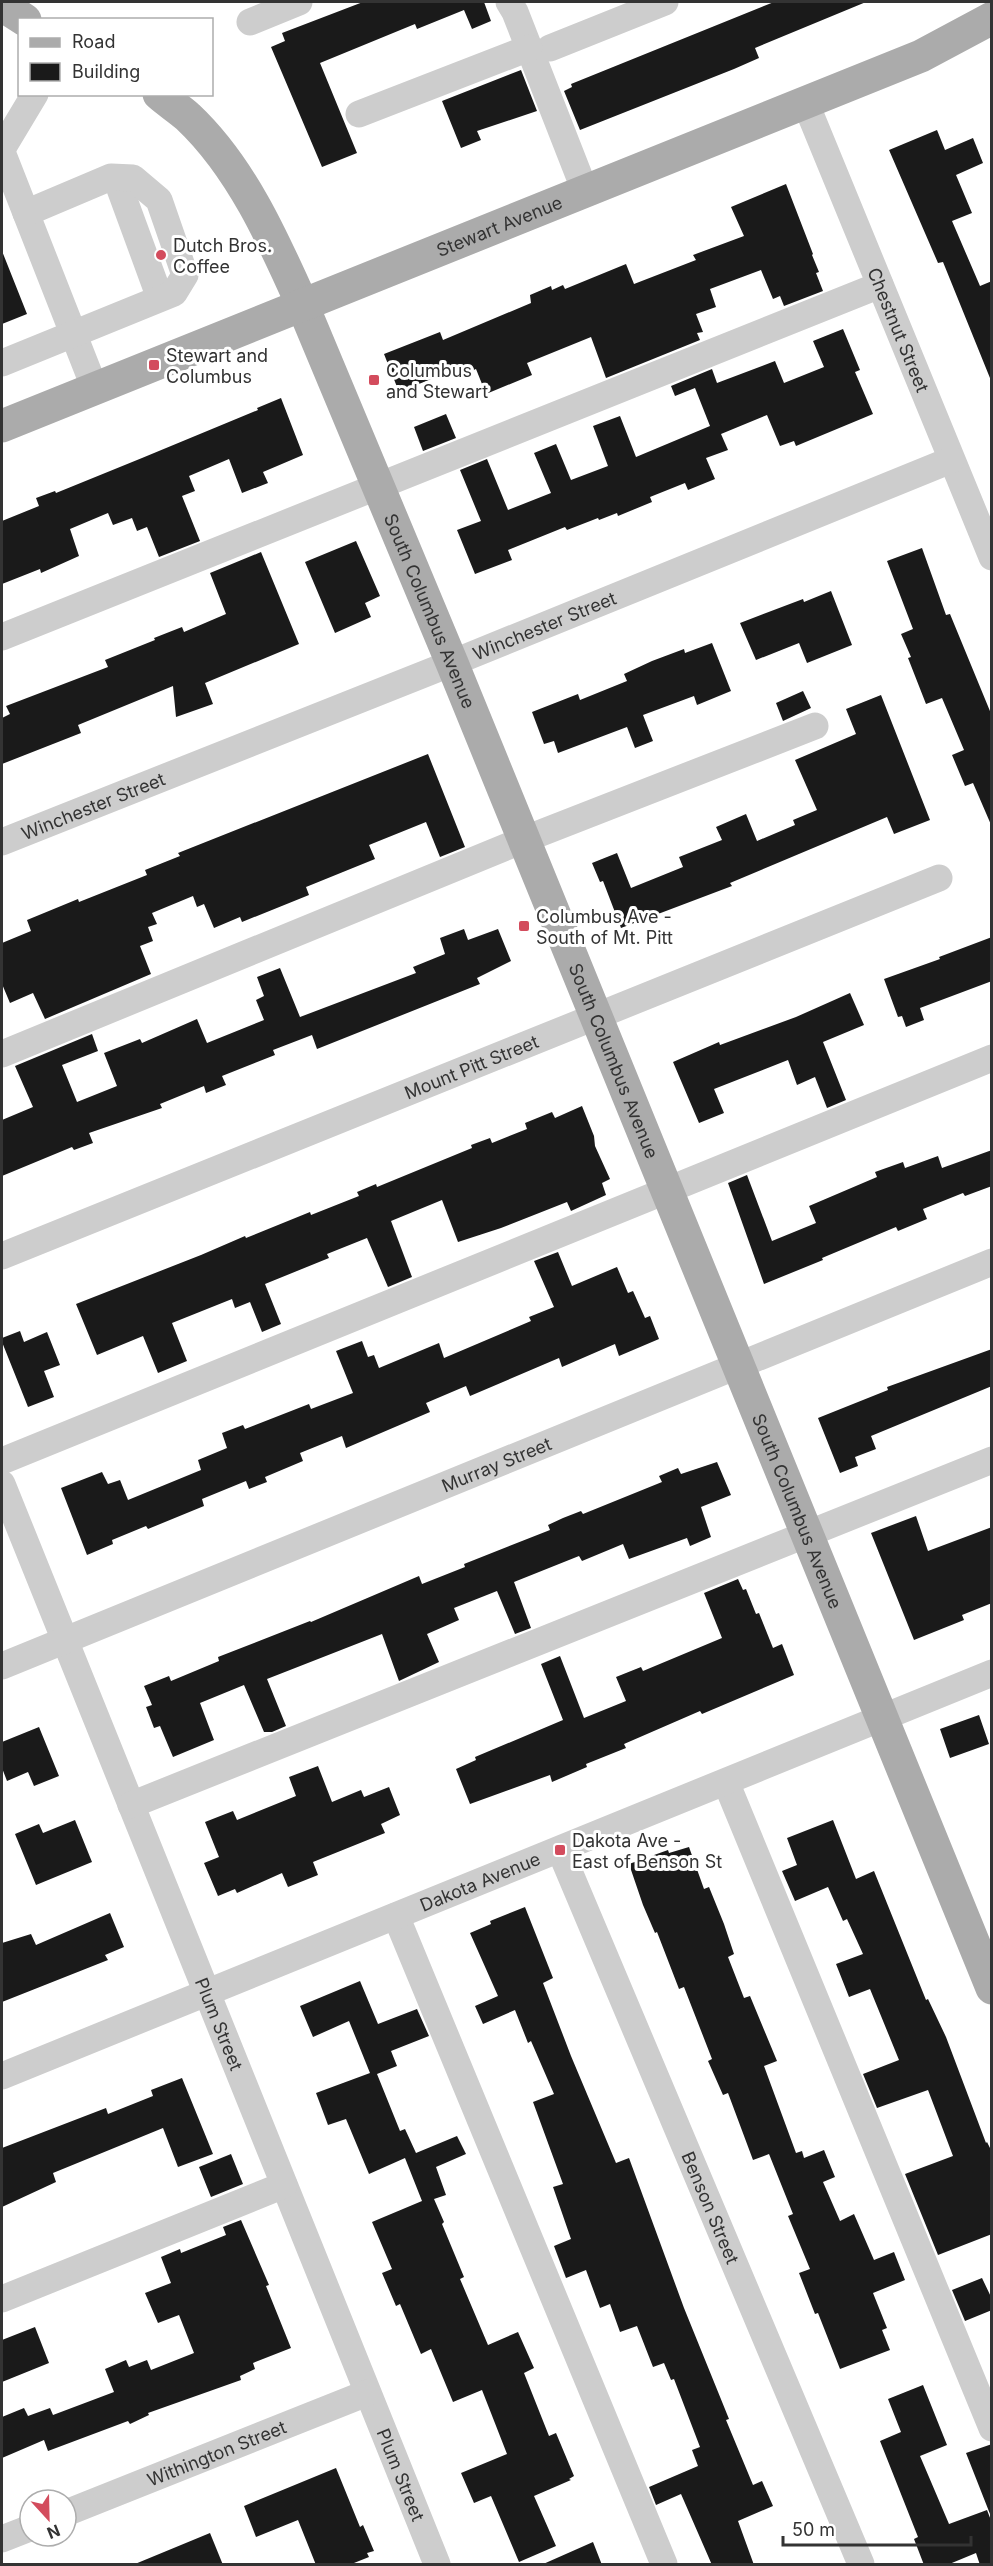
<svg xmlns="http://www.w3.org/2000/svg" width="993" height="2566" font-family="Inter,sans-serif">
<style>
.building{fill:#1a1a1a}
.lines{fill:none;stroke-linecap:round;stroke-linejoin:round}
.minor{stroke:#cdcdcd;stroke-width:27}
.major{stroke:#ababab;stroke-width:33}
.poi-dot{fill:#d34c5d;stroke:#fff;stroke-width:2}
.labels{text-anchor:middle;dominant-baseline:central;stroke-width:6;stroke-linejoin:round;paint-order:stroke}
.street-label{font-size:18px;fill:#333;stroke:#fff}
.poi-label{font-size:18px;fill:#333;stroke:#fff;text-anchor:start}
</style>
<rect width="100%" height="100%" fill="#fff"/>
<!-- building -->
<path class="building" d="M363,2H484L491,21L472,29L464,10L417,29L415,24L320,63L357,153L322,167L271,47L285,41L282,33Z
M774,2H866L755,48L759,58L734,69L580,130L564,91L572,87L571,84Z
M521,70L537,111L477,131L481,140L461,148L442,101Z
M937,130L945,150L973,138L983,163L956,175L972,213L952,221L980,286L992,281V383L943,262L938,263L889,150Z
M786,184L813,254L812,255L819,272L816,273L823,291L784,306L780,296L773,299L761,270L710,289L716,307L696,314L703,332L697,333L700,340L606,378L591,337L527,363L532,375L486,394L476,369L464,374L461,367L399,392L384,354L440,332L443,340L531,303L530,295L551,286L552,290L563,285L565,289L626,264L634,284L696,260L693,255L744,236L731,207Z
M2,251L27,314L2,324Z
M843,329L860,370L855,372L873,414L796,446L794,441L780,446L767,415L721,434L728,450L706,458L715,479L688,490L685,483L650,497L652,502L618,516L617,513L599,520L598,518L567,530L565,527L508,550L512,560L475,574L457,530L481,521L460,470L487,459L508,510L551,493L534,453L556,444L571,480L608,466L593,426L620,416L636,457L710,426L695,388L675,396L671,386L712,369L717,383L775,361L784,383L824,367L813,341Z
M281,398L303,455L263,472L268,483L242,493L229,459L189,476L195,491L182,496L200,541L159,557L147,527L137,531L132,518L113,525L108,513L70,529L79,556L41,573L40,569L2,584V521L39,506L36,498L55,491L56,493L142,458L258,410L257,408Z
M446,414L456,438L423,451L414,427Z
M356,541L380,596L365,603L371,617L335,633L305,562Z
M922,548L946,615L950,614L992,716V827L973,783L965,786L952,755L964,750L942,698L926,704L908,658L911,657L901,634L913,629L887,561Z
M261,552L299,644L205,683L213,704L176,717L173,686L78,725L81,733L2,764V718L10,714L6,706L108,667L105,660L155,640L154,638L182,627L184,632L226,614L210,573Z
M831,591L852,645L807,663L799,643L756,660L740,623L803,599L804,602Z
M712,643L731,691L697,705L694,696L643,715L653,741L635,748L627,727L558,753L554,741L544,744L532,712L578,694L580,700L627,681L624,674L652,661L684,649L685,653Z
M803,691L811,708L783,721L776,703Z
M881,695L930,820L894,834L887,817L730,883L732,886L621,928L603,881L600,882L592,863L617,853L631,888L683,867L679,857L722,840L716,827L746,814L757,841L795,825L793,820L817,810L795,760L856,734L846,709Z
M428,754L465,847L440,857L426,822L369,845L375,859L306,887L309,895L242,922L240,917L214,928L204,904L197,907L193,896L152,913L157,924L148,927L153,941L140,946L151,974L45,1019L33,993L10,1003L2,984V943L31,931L27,920L78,899L79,902L147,875L145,870L180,856L178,853Z
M464,929L468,940L498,929L511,961L477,978L480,984L317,1049L312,1035L273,1050L275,1055L222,1076L226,1085L206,1093L204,1086L160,1104L162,1108L89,1133L93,1143L74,1150L72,1147L2,1176V1120L33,1107L15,1066L92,1034L98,1051L62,1065L77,1102L117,1086L104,1053L140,1039L142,1043L197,1019L207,1043L264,1020L256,1000L264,996L257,977L280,968L300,1017L416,973L413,967L445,954L440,938Z
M992,937V981L920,1008L924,1020L906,1027L902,1016L898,1017L884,979L940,959L939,957Z
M850,993L864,1025L823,1042L846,1100L827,1108L815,1077L797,1085L788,1060L714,1089L724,1113L699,1123L673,1062L719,1042L720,1045L796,1017Z
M582,1106L594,1136L595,1146L610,1179L602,1183L606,1195L571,1211L567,1202L501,1228L458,1242L442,1200L391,1221L412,1277L388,1287L367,1238L327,1254L329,1258L265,1284L281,1324L262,1332L250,1302L235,1308L232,1299L172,1323L187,1361L158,1373L143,1336L97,1355L76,1304L201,1255L245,1236L246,1238L310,1212L311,1215L359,1196L357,1192L376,1184L377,1187L472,1148L471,1145L490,1138L492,1143L527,1129L525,1123L552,1112L555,1118Z
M992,1150V1186L965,1196L963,1193L923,1209L927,1219L898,1231L896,1227L822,1258L823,1260L764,1284L728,1183L747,1175L772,1241L816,1223L809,1206L877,1177L875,1172L903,1162L905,1168L938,1156L942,1168Z
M558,1252L572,1286L617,1267L628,1293L633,1291L645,1318L650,1316L659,1339L619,1356L615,1344L562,1367L559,1358L470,1396L466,1386L426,1403L430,1412L346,1448L342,1436L300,1453L303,1461L265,1477L267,1482L249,1489L246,1481L202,1499L204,1506L148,1529L146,1526L112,1540L113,1544L87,1555L61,1488L102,1472L108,1484L120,1480L128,1500L201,1470L198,1460L227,1448L222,1433L243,1425L245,1429L309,1404L311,1409L353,1393L336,1351L362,1341L368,1357L374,1355L379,1368L439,1343L444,1358L531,1321L529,1317L554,1307L534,1261Z
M20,1331L24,1342L47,1332L60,1365L44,1371L54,1397L28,1407L2,1342V1338Z
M992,1349V1386L871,1436L876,1449L855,1457L858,1466L840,1473L818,1418L888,1390L887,1387Z
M717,1462L731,1495L701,1507L711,1537L690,1546L687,1538L629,1559L623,1544L582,1561L579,1556L514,1582L531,1628L515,1634L497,1591L454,1608L459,1620L427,1634L439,1662L399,1681L382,1634L267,1679L286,1726L272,1732H264L244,1685L200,1703L214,1740L173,1757L160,1726L154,1728L146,1707L152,1705L144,1686L169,1676L171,1681L219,1661L218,1657L310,1621L311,1622L419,1576L422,1584L465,1567L464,1564L550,1530L548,1525L563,1518L581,1511L583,1514L662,1482L659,1476L678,1468L681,1474Z
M916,1516L928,1551L992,1527V1603L962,1615L964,1620L914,1640L871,1533Z
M738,1579L743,1590L746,1589L756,1614L759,1613L773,1648L782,1644L794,1675L702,1714L700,1711L624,1744L626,1748L586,1764L587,1767L552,1782L550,1775L470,1804L456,1769L476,1760L475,1757L563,1720L541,1664L560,1656L584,1718L626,1701L616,1677L641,1667L643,1671L722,1638L704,1593Z
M979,1715L989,1744L950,1758L940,1729Z
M39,1727L59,1776L34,1786L28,1772L7,1781L2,1768V1742Z
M318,1766L332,1802L361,1790L364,1797L389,1787L400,1815L381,1824L385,1833L313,1862L318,1875L288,1887L282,1873L237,1893L235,1889L218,1896L204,1863L219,1857L205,1822L233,1811L237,1820L296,1796L289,1777Z
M75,1820L92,1862L36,1885L15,1834L39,1824L43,1833Z
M833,1820L856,1879L874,1871L926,2000L928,1999L946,2037L986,2143L987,2142L992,2152V2234L938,2255L905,2174L953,2156L928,2090L877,2108L863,2074L899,2060L870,1989L849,1997L836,1964L863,1954L847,1919L843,1921L828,1887L795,1901L782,1871L797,1865L787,1838Z
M689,1847L704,1889L709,1887L724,1924L734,1954L728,1957L744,1998L750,1996L777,2061L764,2066L796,2153L802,2151L804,2158L824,2150L835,2177L823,2182L840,2221L854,2214L874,2260L894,2252L905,2280L873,2293L887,2328L882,2330L890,2350L840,2369L818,2313L815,2314L799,2273L810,2269L788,2216L793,2214L769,2154L753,2160L728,2093L723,2095L708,2061L712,2059L684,1987L679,1989L657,1932L655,1933L643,1905L629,1864L668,1850L669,1853Z
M525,1907L553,1978L543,1983L571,2056L616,2163L629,2158L684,2308L729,2419L726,2420L753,2485L762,2481L773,2506L738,2521L754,2565H712L681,2494L656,2505L649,2487L698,2466L692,2450L700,2447L674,2379L671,2380L664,2363L653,2367L637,2326L620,2332L610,2304L600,2308L586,2270L566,2278L554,2246L571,2239L553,2187L563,2184L533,2102L554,2094L531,2041L528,2043L515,2010L483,2024L475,2006L498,1996L470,1933L491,1924L490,1921Z
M110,1913L124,1947L105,1955L108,1960L2,2002V1943L31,1934L36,1945Z
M360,1981L378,2024L417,2009L429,2036L391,2051L397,2066L377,2074L400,2131L405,2129L416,2153L457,2136L466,2154L436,2167L446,2195L434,2199L444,2222L442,2224L464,2277L460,2279L488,2345L518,2332L534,2368L524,2373L549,2436L556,2433L574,2476L569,2479L571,2480L534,2496L556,2546L519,2562L491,2496L474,2503L461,2473L507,2454L482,2390L453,2402L431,2349L421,2354L400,2304L396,2306L382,2273L392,2269L372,2222L422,2201L405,2158L369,2174L346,2119L328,2125L316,2093L370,2073L349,2021L313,2037L300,2006Z
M182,2078L213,2154L178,2167L163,2128L53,2173L56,2182L2,2207V2148L106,2108L108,2114L153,2096L151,2090Z
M231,2154L243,2184L211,2197L199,2167Z
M241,2220L269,2285L266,2286L291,2348L253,2363L255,2369L240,2376L241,2380L148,2413L149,2415L130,2424L128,2421L48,2451L44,2440L2,2458V2417L24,2408L28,2416L50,2408L53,2415L114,2392L105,2369L126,2360L129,2367L147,2360L151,2370L194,2353L179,2315L158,2323L145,2293L171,2283L161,2257L180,2249L181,2253L226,2235L223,2227Z
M982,2278L992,2299V2310L965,2321L952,2290Z
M35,2327L49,2363L2,2382V2340Z
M923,2385L947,2445L920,2456L949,2524L987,2510L992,2523V2565H980L976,2553L947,2565H924L914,2539L918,2537L880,2441L901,2432L888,2399Z
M992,2444V2514H990L966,2453Z
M336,2468L360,2527L363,2525L374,2551L367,2553L369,2557L349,2565H316L298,2520L256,2537L244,2506Z
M210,2533L223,2565H135V2564Z
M593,2542L602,2565H541Z"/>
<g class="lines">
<!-- minor -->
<g class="minor">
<path d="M509,2L515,12L585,191"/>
<path d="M250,22L299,2"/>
<path d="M550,48L665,2"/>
<path id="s1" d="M806,104L992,557"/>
<path d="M359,114L529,48"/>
<path d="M2,149L35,94"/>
<path d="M2,152L95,389"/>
<path d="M116,178L160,298"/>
<path d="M2,363L174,293L185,275L159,200L133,178L111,177L26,213"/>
<path d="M2,637L880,285"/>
<path id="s2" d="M2,842L452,663L951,460"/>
<path d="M2,1054L523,840L815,726"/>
<path id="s3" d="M2,1256L939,878"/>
<path d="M2,1461L992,1058"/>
<path id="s4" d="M2,1484L437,2564"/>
<path id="s5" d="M2,1666L992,1262"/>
<path d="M726,1782L992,2428"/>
<path d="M131,1805L992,1460"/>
<path id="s6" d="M560,1850L861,2564"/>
<path d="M396,1916L664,2564"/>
<path id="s7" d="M2,2076L992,1673"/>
<path d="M2,2299L284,2185"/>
<path id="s8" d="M66,2513L367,2393"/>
<path d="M2,2539L30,2528"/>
</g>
<!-- major -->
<g class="major">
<path d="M2,5L25,20"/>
<path id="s9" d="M159,94C168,102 179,109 188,117C241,167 273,239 302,304L452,663L992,1988"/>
<path id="s10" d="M2,426L921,56L992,18"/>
</g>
</g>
<!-- markers -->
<g class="poi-dot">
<circle cx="161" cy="255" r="6"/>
<rect x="148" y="359" width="12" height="12" rx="3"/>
<rect x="368" y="374" width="12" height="12" rx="3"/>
<rect x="518" y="920" width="12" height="12" rx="3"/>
<rect x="554" y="1844" width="12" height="12" rx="3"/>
</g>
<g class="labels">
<!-- street labels -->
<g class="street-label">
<text stroke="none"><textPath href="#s10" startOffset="536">Stewart Avenue</textPath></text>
<text stroke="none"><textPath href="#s1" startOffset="244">Chestnut Street</textPath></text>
<text stroke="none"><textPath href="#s9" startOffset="590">South Columbus Avenue</textPath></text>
<text stroke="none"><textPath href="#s2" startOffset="584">Winchester Street</textPath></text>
<text stroke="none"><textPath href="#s2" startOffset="98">Winchester Street</textPath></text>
<text stroke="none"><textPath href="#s9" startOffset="1076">South Columbus Avenue</textPath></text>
<text stroke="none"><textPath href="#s3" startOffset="506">Mount Pitt Street</textPath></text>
<text stroke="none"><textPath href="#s5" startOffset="534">Murray Street</textPath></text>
<text stroke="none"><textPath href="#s9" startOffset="1562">South Columbus Avenue</textPath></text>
<text stroke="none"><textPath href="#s7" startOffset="516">Dakota Avenue</textPath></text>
<text stroke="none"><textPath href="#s4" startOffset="582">Plum Street</textPath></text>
<text stroke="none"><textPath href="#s6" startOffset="388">Benson Street</textPath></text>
<text stroke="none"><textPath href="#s8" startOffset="162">Withington Street</textPath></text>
<text stroke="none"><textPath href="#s4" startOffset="1068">Plum Street</textPath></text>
</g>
<!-- poi labels -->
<g class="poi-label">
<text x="173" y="245">Dutch Bros.<tspan x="173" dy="21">Coffee</tspan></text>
<text x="166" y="355">Stewart and<tspan x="166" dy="21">Columbus</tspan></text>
<text x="386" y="370">Columbus<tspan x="386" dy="21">and Stewart</tspan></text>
<text x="536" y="916">Columbus Ave -<tspan x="536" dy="21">South of Mt. Pitt</tspan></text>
<text x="572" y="1840">Dakota Ave -<tspan x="572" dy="21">East of Benson St</tspan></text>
</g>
</g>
<!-- border -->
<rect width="993" height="2566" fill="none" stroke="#333333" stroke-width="6"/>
<!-- legend -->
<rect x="18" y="18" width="195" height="78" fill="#ffffff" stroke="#adadad" stroke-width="1.5"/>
<rect x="30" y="38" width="30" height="9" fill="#ababab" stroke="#adadad" stroke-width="1.5"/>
<text x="72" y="48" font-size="18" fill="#333333">Road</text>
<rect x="30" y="63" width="30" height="18" fill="#1a1a1a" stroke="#adadad" stroke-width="1.5"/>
<text x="72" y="78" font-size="18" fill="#333333">Building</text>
<!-- north arrow -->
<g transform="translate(48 2518) rotate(158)"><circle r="28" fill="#ffffff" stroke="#adadad" stroke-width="1.5"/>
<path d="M0-4.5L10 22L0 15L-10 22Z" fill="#d34c5d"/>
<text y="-9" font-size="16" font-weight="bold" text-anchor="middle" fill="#333333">N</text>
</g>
<!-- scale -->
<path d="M783 2536v9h188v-9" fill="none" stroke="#333333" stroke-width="3"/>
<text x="792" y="2536" font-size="18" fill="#333333" stroke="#ffffff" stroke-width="4.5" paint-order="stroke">50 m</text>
</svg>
